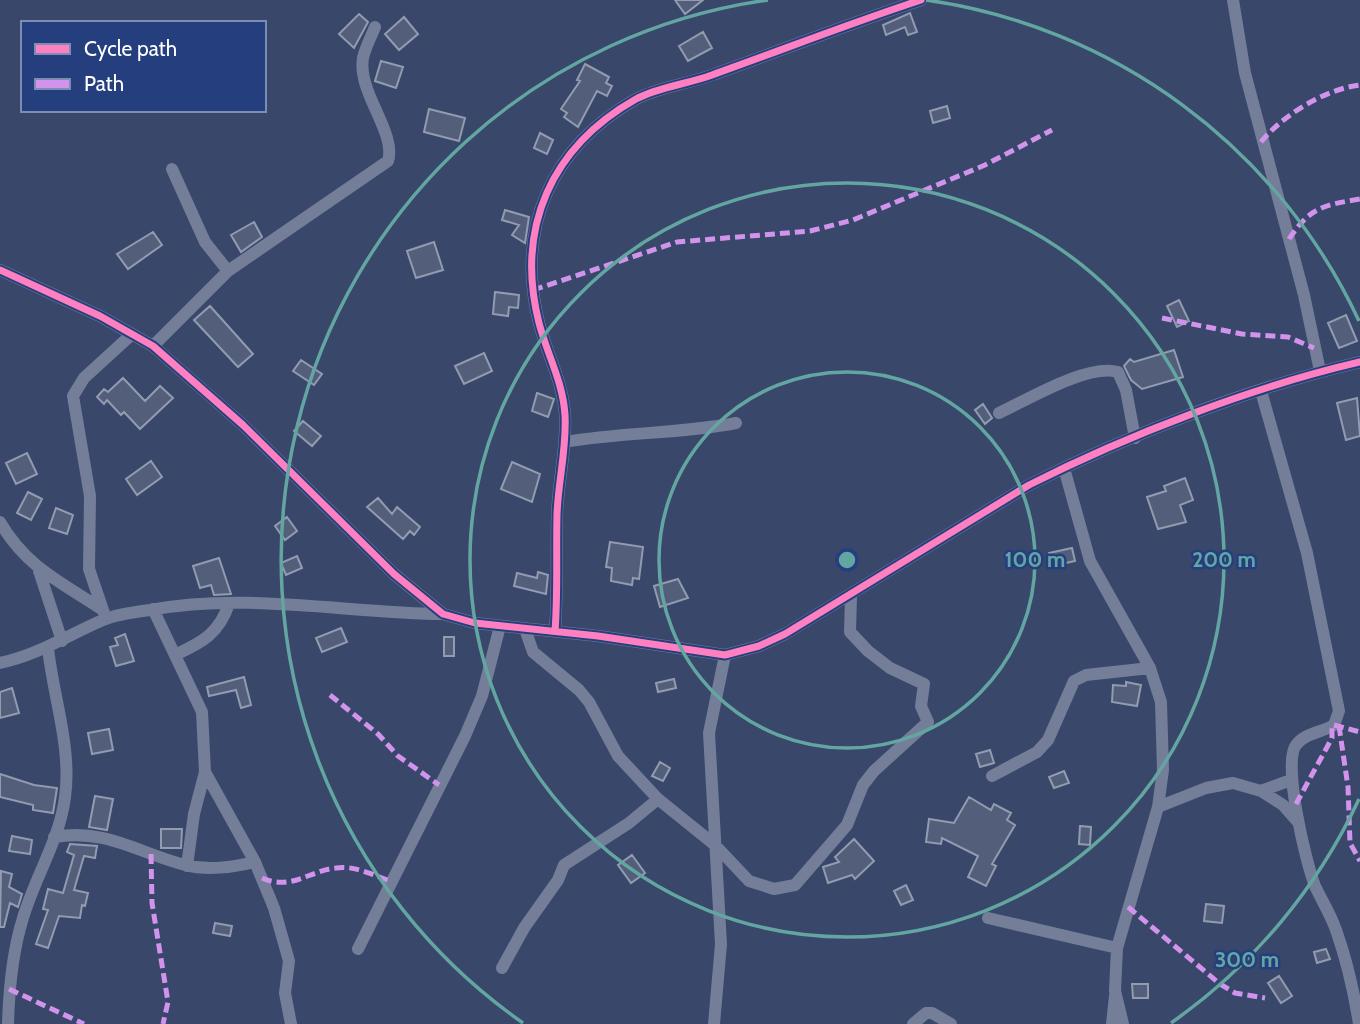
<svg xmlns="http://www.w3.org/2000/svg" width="1360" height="1024" font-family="Cabin,sans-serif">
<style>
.building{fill:#525e7a;stroke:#929baf;stroke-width:2}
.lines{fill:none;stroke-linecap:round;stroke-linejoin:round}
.minor{stroke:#747e99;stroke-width:12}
.quiet{stroke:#d193ec;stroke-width:5;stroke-dasharray:10 5;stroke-linecap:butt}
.cycleway-casing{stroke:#253f7e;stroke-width:11}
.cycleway{stroke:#ff80c0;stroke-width:7}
.ring{fill:none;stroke:#63a6a1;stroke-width:3.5}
.centre{fill:#63a6a1;stroke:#253f7e;stroke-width:3.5}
.ring-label{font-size:21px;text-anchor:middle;font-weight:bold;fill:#63a6a1;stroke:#253f7e;stroke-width:5;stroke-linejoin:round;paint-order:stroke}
</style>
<rect width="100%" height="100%" fill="#39476a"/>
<!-- building -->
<path class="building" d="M675,0H703L685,14Z
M910,13L917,32L908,35L905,27L886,35L883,25Z
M359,14L368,22L354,48L339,34Z
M404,17L418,34L399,50L385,34Z
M703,32L712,48L688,61L679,46Z
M381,61L403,67L396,88L375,81Z
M585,64L609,77L606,83L612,86L607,96L597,91L578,127L564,117L567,113L561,109L580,81L577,80Z
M947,106L950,118L933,123L930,111Z
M429,109L465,118L459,141L424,132Z
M540,133L553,140L547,154L534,148Z
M505,210L529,217L525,243L512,235L519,225L502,220Z
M254,222L262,237L241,252L231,235Z
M153,232L162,245L128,269L117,254Z
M434,242L443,270L416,278L407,251Z
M495,292L519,295L518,308L509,307L508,316L493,314Z
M1179,300L1189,321L1177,327L1167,306Z
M210,306L253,354L238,367L194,320Z
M1346,315L1357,341L1339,348L1328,323Z
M1174,350L1183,377L1142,389L1131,380L1124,366L1130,359L1134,362Z
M484,353L492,371L464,384L455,366Z
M301,360L322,374L314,385L293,371Z
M123,378L145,401L160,386L173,398L140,429L124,412L121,415L107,400L104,404L97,397L104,389L108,392Z
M537,393L554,399L548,417L532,411Z
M1357,398L1360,436L1346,440L1337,403Z
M983,404L992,418L985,424L975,410Z
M303,421L321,436L312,446L294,431Z
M27,453L37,474L16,484L6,463Z
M151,461L162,477L137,495L126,479Z
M512,462L540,474L532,502L501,489Z
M1185,478L1193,500L1180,505L1186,522L1158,529L1147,497L1166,491L1164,486Z
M28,492L42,499L31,520L17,513Z
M378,498L392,514L397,507L420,527L414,535L410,531L403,539L367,507Z
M56,508L73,515L67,534L49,528Z
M287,517L297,531L285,540L275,526Z
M610,542L643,547L639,579L633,578L632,585L611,581L612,568L606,567Z
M1072,548L1075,561L1052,566L1049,553Z
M297,556L302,568L286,575L281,563Z
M219,558L231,594L214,595L211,585L200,588L193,566Z
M538,572L548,575L546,594L514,586L517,573L537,578Z
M678,579L688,598L660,607L654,586Z
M341,628L347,642L322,652L316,638Z
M125,634L134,661L116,666L110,647L118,645L115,638Z
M444,637H454V656H444Z
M244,677L251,705L241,708L236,690L209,696L207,687Z
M674,679L676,688L658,692L656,683Z
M1126,682L1141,685L1137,706L1112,702L1113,685L1126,686Z
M12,688L19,713L0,718V692Z
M109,729L113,750L92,754L88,733Z
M990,750L994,763L980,767L976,754Z
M660,762L670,768L663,781L652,776Z
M1064,771L1069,783L1054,788L1049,777Z
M0,774L34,785L57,788L53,813L33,810V805L0,797Z
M95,796L113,799L107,830L89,827Z
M969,797L991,810L994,804L1011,813L1007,820L1015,825L992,864L996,866L986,886L968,877L978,856L942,838L941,844L926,842L929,819L954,823Z
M1080,826L1091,827L1090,845L1079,844Z
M161,829H182L181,848H161Z
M12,836L32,840L30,854L9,851Z
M854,839L874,861L855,879L852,875L828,883L823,867L839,862L835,857Z
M70,844L97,846L95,858L84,856L74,890L88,893L85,906L82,905L80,918L59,916L48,948L36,944L48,910L43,909L48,889L63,893L74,855L67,852Z
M632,855L645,873L631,883L618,865Z
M1,871L12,874L9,887L22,894L18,907L10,903L4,927H0Z
M906,885L913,900L901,905L894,891Z
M1206,904L1224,906L1222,923L1204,921Z
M215,923L232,926L230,936L213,933Z
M1326,949L1330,959L1317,963L1314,952Z
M1279,976L1292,996L1281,1003L1268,983Z
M1132,984H1148V998H1133Z"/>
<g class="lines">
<!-- minor -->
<path class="minor" d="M1233,0L1245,73L1304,295L1320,371
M172,169L205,242L228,271
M0,270L100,316L153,346L243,425L394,574L443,614L475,623L598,636L725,655L759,646L785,634L1029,485C1128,435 1252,387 1360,362
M153,346L228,271L388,161C397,133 357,92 363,58C365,48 371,37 375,27
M1261,391L1307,553L1339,711L1334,725C1323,732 1305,733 1296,745C1282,763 1306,863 1315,886C1322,901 1331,915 1336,930C1347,961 1354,992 1359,1024
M999,413C1027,400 1088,363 1118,372L1126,390L1135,438
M565,442C622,432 679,434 736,423
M1064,468L1090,561L1150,668L1161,702L1163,770L1158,807L1117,948L1115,991L1123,1024
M0,522C26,567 61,582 103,610
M39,571L62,641
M153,609L202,712L205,772L255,862L274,908L289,961L285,993L291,1024
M106,619L89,569L90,496L73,396L84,378L131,335
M525,629L533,652L579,690L589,702L618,756L658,799L715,845L749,881L774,889L795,885L847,825L863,785L874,771L928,722L921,706L924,684L890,668L868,651L850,632L851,596
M555,631C558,592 556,554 557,515C558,481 567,448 565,415C563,382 547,354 539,323C515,228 551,147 636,99C658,87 688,84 712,75C782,50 851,23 921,0
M177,654C203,642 219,633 229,604
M0,663C38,655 68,635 103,620C117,614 135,612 150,610C246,592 346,613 443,614
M992,776L1037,752L1048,740L1074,681L1086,675L1150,668
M1261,791L1291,780
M1158,807L1206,788L1233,783L1261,791L1283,805L1298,822
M54,837C106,828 138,853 185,865C209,871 232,867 255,862
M187,866L194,814L205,772
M988,918L1117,948
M358,949L465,736L482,696L500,626
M502,968L524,928L558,880L564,865L629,823L658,799
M8,1024C9,988 12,953 23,918C35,877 60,839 65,797C72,748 53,696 48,648
M714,1024L721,944L709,733L725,655
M913,1024L926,1013H932L951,1024
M1112,1024L1115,996"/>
<!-- quiet -->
<path class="quiet" d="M1261,142C1283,115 1325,89 1360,85
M1289,239C1310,207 1324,205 1360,199
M533,290L677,242L810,231L853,220L985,165L1052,130
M1162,318L1242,334L1288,337L1314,348
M330,695L378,734L398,756L439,785
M1334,725L1360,732
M1339,726L1348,787L1350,843L1360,861
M1296,804L1332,738V726
M151,854L152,903L168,1002L163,1024
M262,878C292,891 308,871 336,868C354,865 373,875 390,881
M1128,907L1220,984L1235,993L1265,998
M9,989L84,1024"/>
<defs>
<path id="cycleway" d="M0,270L100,316L153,346L243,425L394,574L443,614L475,623L598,636L725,655L759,646L785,634L1029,485C1128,435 1252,387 1360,362
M555,631C558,592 556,554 557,515C558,481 567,448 565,415C563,382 547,354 539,323C515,228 551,147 636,99C658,87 688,84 712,75C782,50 851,23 921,0"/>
</defs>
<!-- cycleway casing -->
<use href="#cycleway" class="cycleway-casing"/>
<!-- cycleway -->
<use href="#cycleway" class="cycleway"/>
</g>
<!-- distance rings -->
<g class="ring">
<circle cx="847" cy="560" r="188"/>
<circle cx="847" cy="560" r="377"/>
<path d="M1359 799A565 565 0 0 1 1171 1023M523 1023A565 565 0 0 1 768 0M926 0A565 565 0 0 1 1359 321"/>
</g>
<circle cx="847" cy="560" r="10" class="centre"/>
<g class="ring-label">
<text x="1035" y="567">100 m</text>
<text x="1224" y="567">200 m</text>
<text x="1247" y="967">300 m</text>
</g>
<!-- legend -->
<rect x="21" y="21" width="245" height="91" fill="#253f7e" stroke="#7c8cb2" stroke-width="2"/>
<rect x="35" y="44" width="35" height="10" fill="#ff80c0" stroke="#7c8cb2" stroke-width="2"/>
<text x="84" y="56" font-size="21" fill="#ffffff">Cycle path</text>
<rect x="35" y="79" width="35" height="10" fill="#d193ec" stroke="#7c8cb2" stroke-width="2"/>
<text x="84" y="91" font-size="21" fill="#ffffff">Path</text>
</svg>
